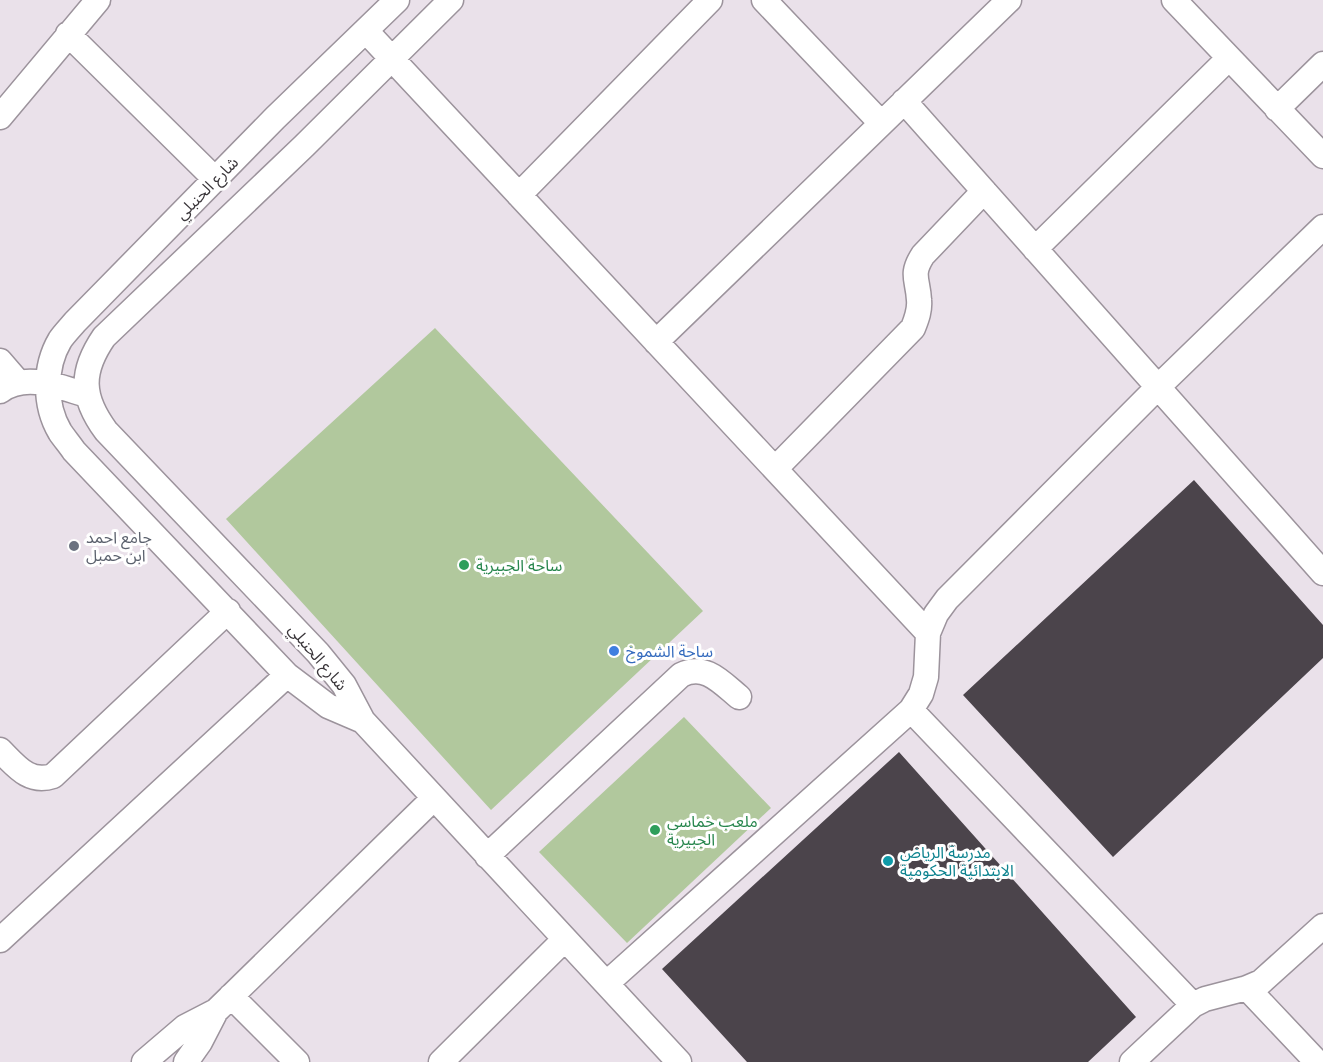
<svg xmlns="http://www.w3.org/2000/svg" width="1323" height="1062" font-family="Roboto,'Noto Sans Arabic',sans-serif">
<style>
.green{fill:#b1c89d}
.building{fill:#4b444b}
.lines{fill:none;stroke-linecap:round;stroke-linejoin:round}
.minor-casing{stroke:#9c939c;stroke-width:27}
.minor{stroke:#fff;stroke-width:24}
.worship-dot{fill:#6b7280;stroke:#fff;stroke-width:2}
.leisure-dot{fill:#2e9e5b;stroke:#fff;stroke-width:2}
.shop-dot{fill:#3f7fe0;stroke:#fff;stroke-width:2}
.culture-dot{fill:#0f9aa8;stroke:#fff;stroke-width:2}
.labels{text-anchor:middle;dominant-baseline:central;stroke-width:6;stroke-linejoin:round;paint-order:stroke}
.street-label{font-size:16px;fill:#3a363a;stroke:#fff}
.worship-label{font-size:16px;fill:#5b616d;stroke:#fff;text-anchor:start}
.leisure-label{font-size:16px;fill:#27864d;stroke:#fff;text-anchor:start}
.shop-label{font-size:16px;fill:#366cbe;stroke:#fff;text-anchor:start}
.culture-label{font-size:16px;fill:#0d838f;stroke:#fff;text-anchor:start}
</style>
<rect width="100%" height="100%" fill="#eae1ea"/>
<!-- green -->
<path class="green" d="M435,328L703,611L491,810L226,519Z
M684,717L771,808L627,943L539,852Z"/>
<!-- building -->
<path class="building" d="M1194,480L1323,625V658L1113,857L963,695Z
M899,752L1136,1017L1088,1062H747L662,969Z"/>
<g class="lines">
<defs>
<path id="minor" d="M451,0L304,146L104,337C80,372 81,397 106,431L318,653L344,685L363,721L679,1062
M764,0L881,123
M1174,0L1323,156
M366,31L928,633
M68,34L215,179
M904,101L1323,573
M1277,109L1323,64
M0,117L98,0
M519,195L710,0
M1035,249L1229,58
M656,342L1009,0
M0,361L19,383
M0,391C26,372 59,387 87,395
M775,469L913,328C917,318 920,310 919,300C918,279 910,275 923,255L984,191
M911,710L1193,1005
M363,721L328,706L287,675L74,451C70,445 64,438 60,432C44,405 44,367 60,340C64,334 70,328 75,322L275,118L397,0
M0,750C16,766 29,784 53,776L228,611
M487,856L681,675C705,663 721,682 739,697
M0,940L287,675
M607,983L911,710L921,694L926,677L928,633L936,614L947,599L1158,387L1323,227
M1247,988L1317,1062
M231,996L297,1062
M144,1062L185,1027L216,1011L434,798
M186,1062L200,1042L216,1011
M441,1062L565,939
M1132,1062L1193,1005L1205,999L1247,988L1261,982L1323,926"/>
</defs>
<!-- minor casing -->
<use href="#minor" class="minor-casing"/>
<!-- minor -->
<use href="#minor" class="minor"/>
</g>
<!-- markers -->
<circle class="worship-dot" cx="74" cy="546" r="6"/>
<g class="leisure-dot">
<circle cx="464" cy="565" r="6"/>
<circle cx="655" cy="830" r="6"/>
</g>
<circle class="shop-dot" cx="614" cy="651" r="6"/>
<circle class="culture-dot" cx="888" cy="861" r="6"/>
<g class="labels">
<!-- street labels -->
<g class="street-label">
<text transform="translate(207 188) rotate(-45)">شارع الحنبلي</text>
<text transform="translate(318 657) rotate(50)">شارع الحنبلي</text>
</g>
<!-- worship labels -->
<g class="worship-label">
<text x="86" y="537">جامع احمد<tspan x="86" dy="18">ابن حمبل</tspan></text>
</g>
<!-- leisure labels -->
<g class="leisure-label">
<text x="476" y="565">ساحة الجبيرية</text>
<text x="667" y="821">ملعب خماسي<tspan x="667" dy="18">الجبيرية</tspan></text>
</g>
<!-- shop labels -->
<g class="shop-label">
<text x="626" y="651">ساحة الشموخ</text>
</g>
<!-- culture labels -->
<g class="culture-label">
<text x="900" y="852">مدرسة الرياض<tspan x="900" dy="18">الابتدائية الحكومية</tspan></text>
</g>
</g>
</svg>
